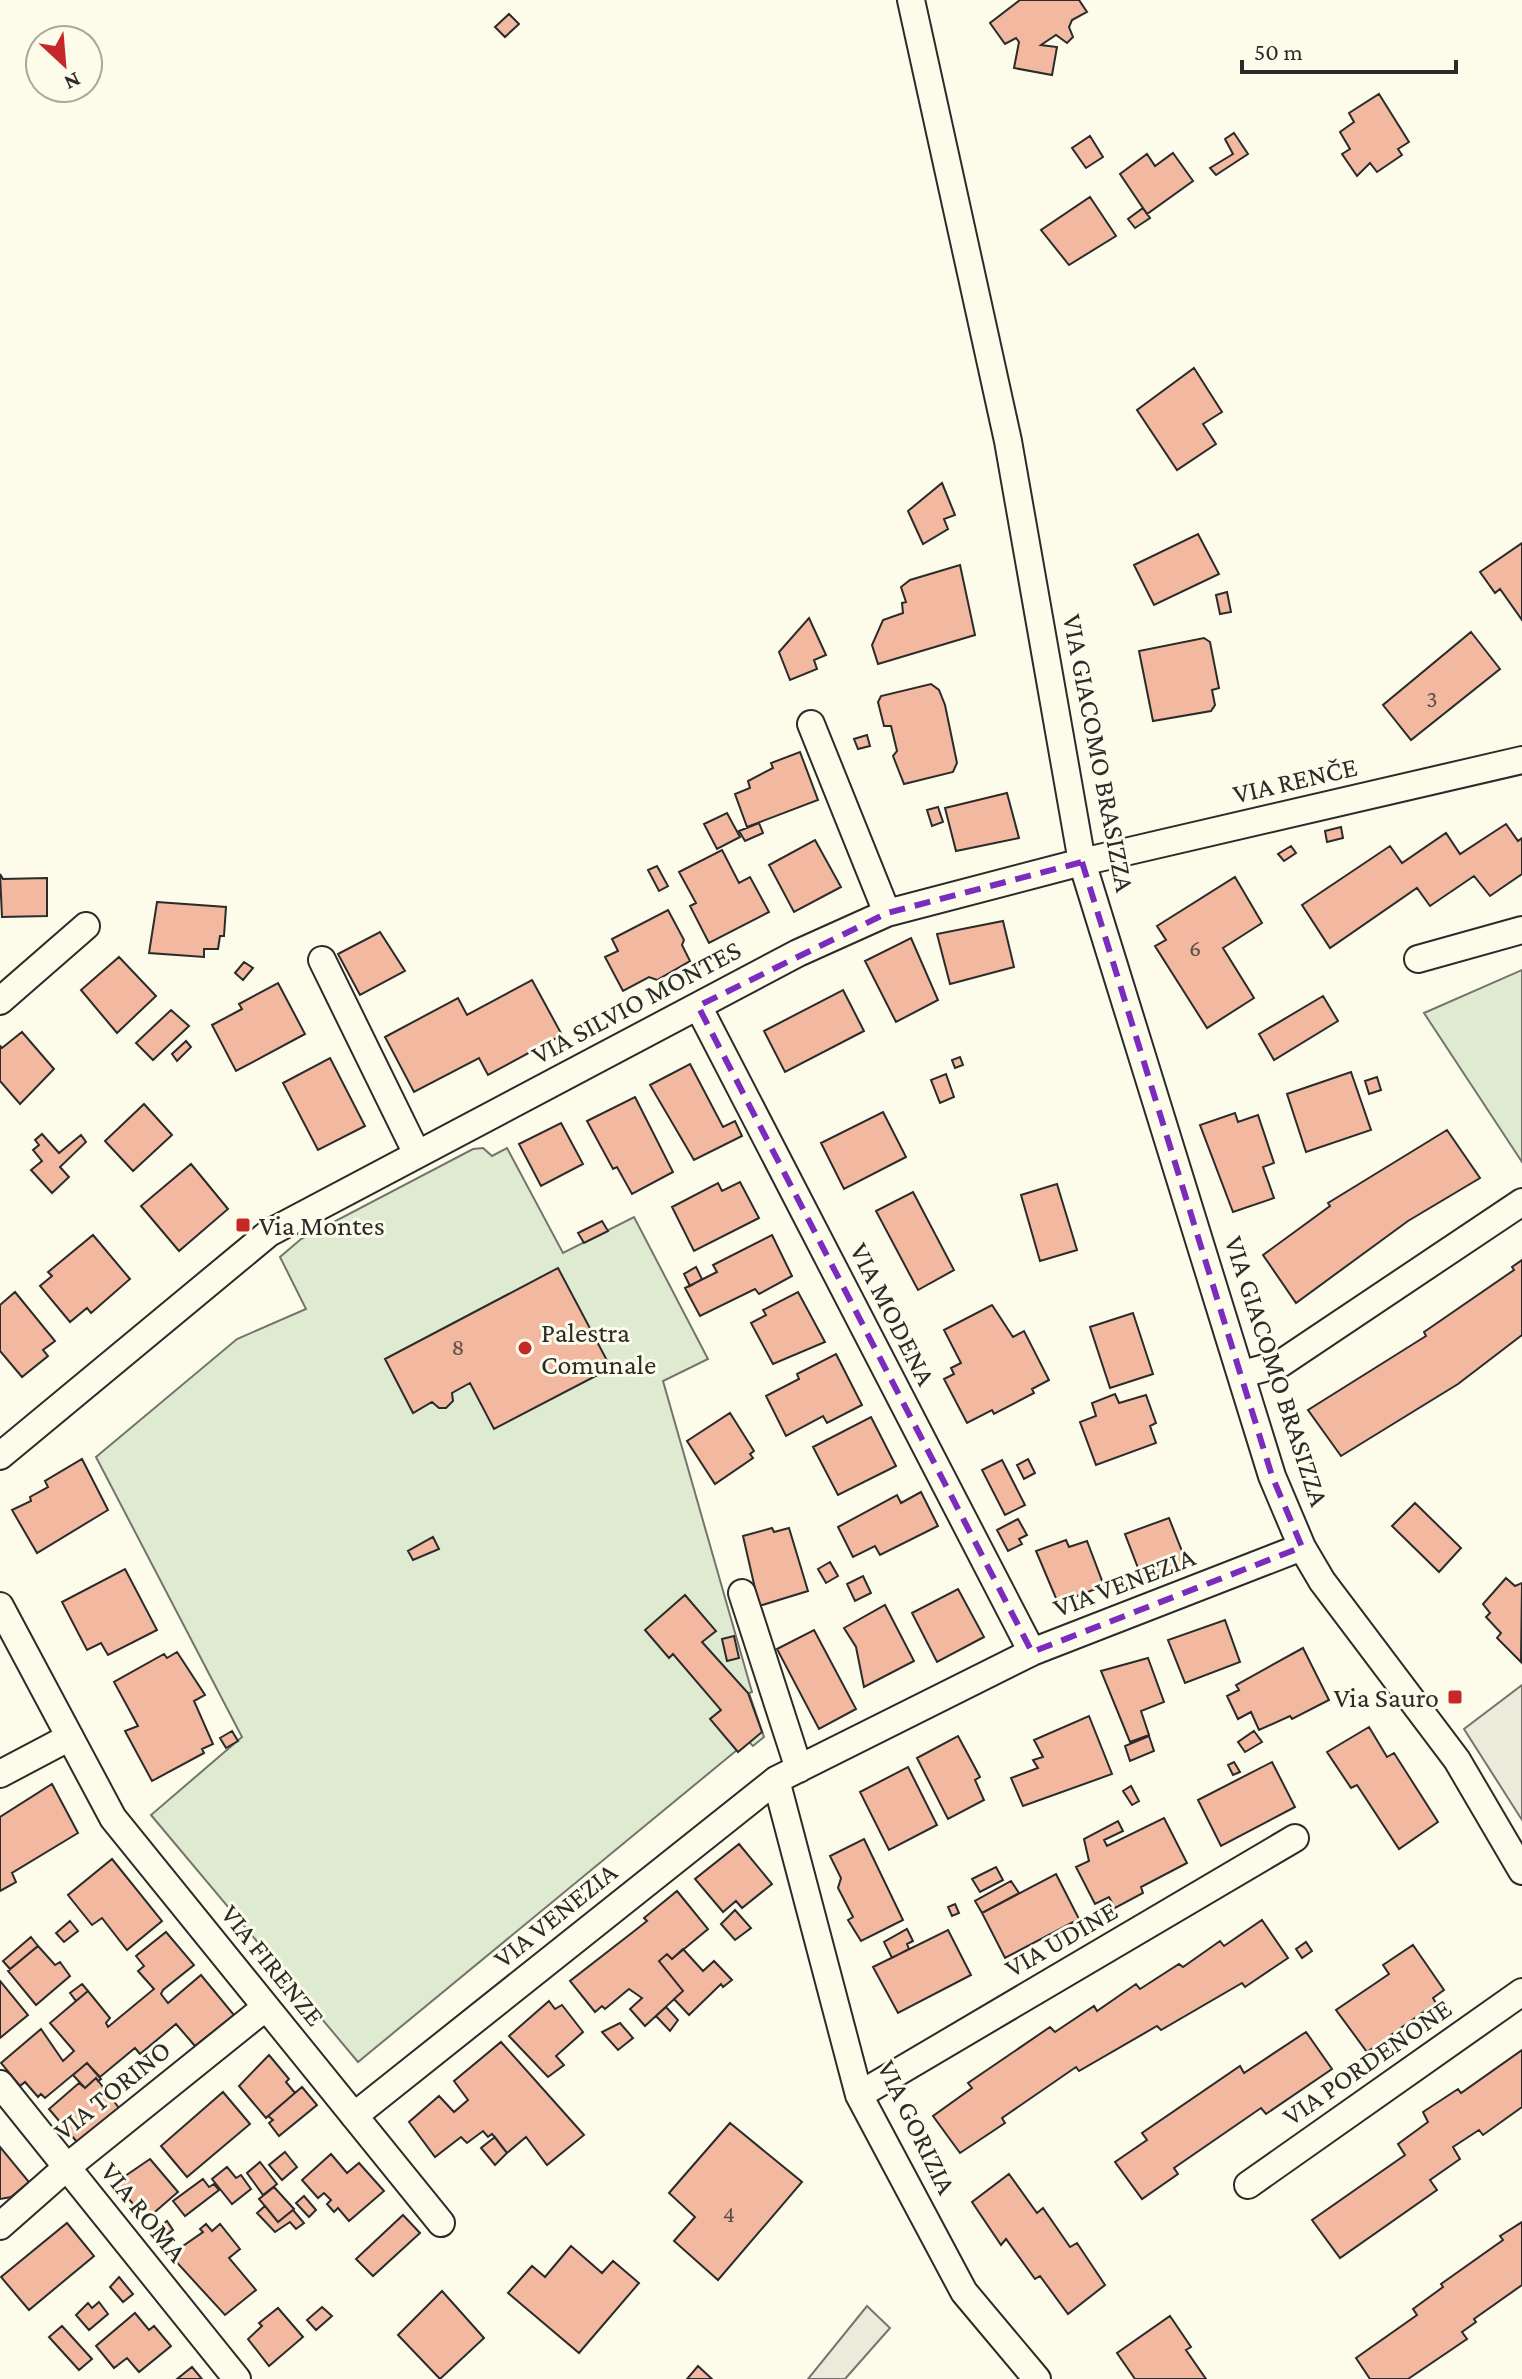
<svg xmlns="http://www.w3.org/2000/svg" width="1522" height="2379" font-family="'Crimson Pro',serif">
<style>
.green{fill:#deebd1;stroke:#74746e;stroke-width:2}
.parking{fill:#eceadb;stroke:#74746e;stroke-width:2}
.building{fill:#f2b8a0;stroke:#2b2b2b;stroke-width:2}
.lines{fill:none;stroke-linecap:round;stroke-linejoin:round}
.street-casing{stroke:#2b2b2b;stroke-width:30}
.street{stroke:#fdfbea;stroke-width:26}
.marked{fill:none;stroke:#7b2cbf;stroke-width:6;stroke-dasharray:16 10;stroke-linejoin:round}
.poi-dot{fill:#c62828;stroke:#fdfbea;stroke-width:3}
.labels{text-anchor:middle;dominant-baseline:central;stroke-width:6;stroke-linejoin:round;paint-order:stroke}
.number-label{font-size:24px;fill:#5d4e48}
.street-label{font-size:28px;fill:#2b2b2b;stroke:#fdfbea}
.poi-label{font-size:28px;fill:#2b2b2b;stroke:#fdfbea;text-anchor:start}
</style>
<rect width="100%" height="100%" fill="#fdfbea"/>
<!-- green -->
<path class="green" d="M1522,970V1162L1424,1013Z
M483,1148L492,1156L507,1148L563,1253L634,1217L708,1359L663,1381L752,1692L749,1693L764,1737L753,1746L749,1742L737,1750L358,2062L151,1815L242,1737L96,1457L237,1339L306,1309L280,1257L301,1239L473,1149Z"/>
<!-- parking -->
<path class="parking" d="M1522,1685V1820L1464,1729Z
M867,2306L890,2328L845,2379H808Z"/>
<!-- building -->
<path class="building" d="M1020,0H1079L1087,12L1072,20L1069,27L1073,37L1067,43L1056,35L1041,45L1057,47L1052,75L1014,68L1019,42L1016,38L1005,44L990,23Z
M509,14L519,24L505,37L495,27Z
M1379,94L1409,142L1398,149L1402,155L1377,172L1370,163L1357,176L1342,154L1350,149L1340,132L1354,122L1349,113Z
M1234,133L1248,154L1216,175L1210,168L1233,154L1225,139Z
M1090,136L1103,157L1086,168L1072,148Z
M1173,153L1193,181L1147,214L1120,174L1147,154L1155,166Z
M1090,197L1116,236L1069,265L1041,230Z
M1143,208L1150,218L1135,228L1128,219Z
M1194,368L1222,412L1203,424L1216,444L1177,470L1137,410Z
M942,483L955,515L944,519L948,529L923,544L908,511Z
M1198,534L1219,574L1154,605L1134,565Z
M1522,543V620L1500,589L1495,593L1480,572Z
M960,565L975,635L878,664L872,645L883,620L903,613L902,603L906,602L901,587L910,580Z
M1227,592L1231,612L1220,614L1216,595Z
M809,618L826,655L814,660L817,669L790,680L779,652Z
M1471,632L1500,669L1411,740L1383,705Z
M1204,638L1210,642L1219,688L1212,690L1215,705L1211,711L1153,721L1139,651Z
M931,684L939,690L945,705L957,763L953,772L904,784L893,756L897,751L891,726H884L878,702L881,696Z
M867,735L870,746L858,749L854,739Z
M800,752L818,800L747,827L735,794L750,788L748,781L773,768L771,763Z
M1007,793L1019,838L956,851L945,808Z
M938,807L943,822L932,826L927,810Z
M727,813L740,837L717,849L704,824Z
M759,823L763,833L745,841L739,831Z
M1506,824L1518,841L1522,838V874L1490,896L1474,876L1430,906L1417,888L1330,948L1302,905L1390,846L1402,863L1446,833L1460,854Z
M1341,827L1343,838L1327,842L1325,831Z
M815,840L841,887L794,912L769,865Z
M1291,846L1296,853L1284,861L1278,854Z
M722,850L739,883L750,877L769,912L709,943L690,906L696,903L679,872Z
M657,866L668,886L659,891L648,870Z
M0,874L3,879L47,878V916L2,917Z
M1235,877L1262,923L1223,948L1254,998L1207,1028L1155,946L1166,940L1157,926Z
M157,902L226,907L224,936H220L218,949H204V957L149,953Z
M668,910L684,940L682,945L690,961L657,980L649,977L623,991L605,957L618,951L612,939Z
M1003,921L1014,967L950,984L937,934Z
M380,932L405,971L360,995L338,954Z
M911,938L938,1000L896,1022L865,961Z
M119,957L156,996L117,1033L81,990Z
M244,962L253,968L243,980L235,973Z
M532,980L562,1035L488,1075L479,1058L414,1092L385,1037L458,998L467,1015Z
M278,983L305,1034L236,1071L212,1025L242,1009L239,1004Z
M843,990L864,1031L785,1072L764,1031Z
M1323,996L1338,1021L1274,1060L1259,1034Z
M171,1010L189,1026L153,1060L136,1043Z
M22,1032L54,1069L20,1104L0,1081V1046L2,1048Z
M186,1041L191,1047L177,1061L172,1054Z
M960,1057L963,1065L955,1068L952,1060Z
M330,1058L365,1126L318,1150L283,1083Z
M690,1064L723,1127L735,1121L742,1136L694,1160L650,1085Z
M1351,1072L1371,1130L1306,1152L1287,1094Z
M946,1074L954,1097L940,1103L931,1080Z
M1377,1077L1381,1090L1369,1094L1365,1081Z
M635,1097L673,1172L632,1194L617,1167L613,1169L587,1121Z
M144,1104L172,1135L133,1171L105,1141Z
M883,1112L906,1157L844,1189L821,1143Z
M1235,1113L1238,1122L1258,1115L1274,1163L1263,1167L1274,1198L1233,1212L1200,1125Z
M561,1123L583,1164L541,1186L519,1144Z
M1447,1130L1480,1178L1408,1221L1296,1303L1263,1255L1330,1206L1328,1203Z
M42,1134L59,1153L81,1135L86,1142L60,1167L69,1177L52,1193L31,1170L42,1161L33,1150L39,1145L35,1140Z
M191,1164L228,1209L179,1251L141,1206Z
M740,1182L759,1218L694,1251L672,1207L718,1183L722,1191Z
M1057,1184L1077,1250L1040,1261L1021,1195Z
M913,1192L954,1270L918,1290L876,1211Z
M602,1221L608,1231L584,1243L578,1233Z
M93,1235L130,1279L91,1313L87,1308L70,1322L40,1286L52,1276L48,1272Z
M772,1235L792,1276L759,1294L755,1289L700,1316L685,1288L717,1272L713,1265Z
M1522,1260V1335L1458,1384L1341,1456L1308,1410L1426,1336L1424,1332L1514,1270L1512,1267Z
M696,1267L702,1279L690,1286L684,1274Z
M558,1268L611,1368L494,1429L470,1383L452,1393L453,1401L446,1408H439L432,1402L413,1413L385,1359Z
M15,1292L55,1341L43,1350L48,1356L22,1377L0,1351V1305Z
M798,1292L825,1342L773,1364L751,1323L766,1315L763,1310Z
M992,1305L1013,1337L1024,1331L1049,1380L1032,1389L1034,1393L994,1414L992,1410L967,1423L944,1379L954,1374L951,1368L961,1363L944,1330Z
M1133,1313L1153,1374L1110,1388L1090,1327Z
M836,1354L862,1405L827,1423L823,1416L786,1436L766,1396L799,1379L797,1374Z
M1115,1394L1119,1403L1146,1395L1156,1423L1150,1426L1156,1443L1096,1465L1080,1422L1096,1416L1092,1403Z
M730,1413L754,1451L750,1454L753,1458L715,1484L687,1441Z
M871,1417L896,1466L838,1495L813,1447Z
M82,1459L108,1510L37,1553L12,1510L31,1501L30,1497L48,1487L45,1481Z
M1028,1459L1035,1473L1024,1479L1017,1465Z
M1002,1460L1025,1505L1005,1515L982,1470Z
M921,1492L938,1526L880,1555L875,1546L853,1557L838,1527L897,1495L901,1503Z
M1415,1503L1461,1548L1439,1572L1392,1526Z
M1169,1518L1187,1564L1143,1581L1125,1534Z
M1018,1519L1027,1535L1019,1539L1022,1544L1008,1551L997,1530Z
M772,1528L774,1532L789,1528L808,1591L759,1606L743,1536Z
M433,1537L439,1549L413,1560L408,1551Z
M1066,1540L1069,1547L1087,1541L1104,1586L1058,1603L1036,1551Z
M830,1562L838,1576L826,1583L818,1569Z
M125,1569L157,1630L108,1655L101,1643L87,1650L62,1602Z
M863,1576L871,1593L855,1601L847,1584Z
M1506,1578L1515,1586L1522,1583L1521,1662L1497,1638L1501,1633L1486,1617L1490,1613L1483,1604Z
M958,1589L984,1637L937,1662L912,1613Z
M685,1595L716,1631L702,1642L748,1693L762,1732L738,1752L710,1719L721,1710L673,1654L669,1658L645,1630Z
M885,1605L914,1661L864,1687L856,1647L844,1628Z
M1225,1620L1240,1662L1185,1683L1168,1640Z
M814,1630L856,1709L819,1729L777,1649Z
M734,1636L739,1658L727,1661L722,1639Z
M1303,1648L1329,1700L1292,1719L1290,1716L1259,1730L1251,1712L1238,1719L1227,1696L1239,1690L1236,1685Z
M177,1652L205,1695L194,1701L213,1744L202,1749L204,1753L152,1781L125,1731L138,1726L114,1682L164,1654L167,1658Z
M1148,1658L1164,1702L1141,1711L1149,1735L1130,1742L1101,1671Z
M1089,1716L1112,1774L1023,1806L1011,1778L1038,1768L1033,1760L1043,1757L1034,1740Z
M1369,1727L1387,1757L1394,1753L1438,1822L1399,1849L1357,1785L1351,1788L1327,1752Z
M232,1731L238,1741L226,1748L220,1738Z
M1254,1731L1262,1742L1245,1752L1238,1742Z
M958,1736L980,1777L975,1780L984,1800L948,1819L917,1758Z
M1149,1736L1154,1751L1130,1761L1125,1746Z
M1234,1762L1240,1772L1233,1775L1228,1765Z
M1272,1762L1295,1807L1221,1846L1198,1800Z
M908,1767L937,1825L889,1850L860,1792Z
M52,1784L78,1833L12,1873L16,1882L0,1891V1817Z
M1131,1786L1139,1801L1132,1805L1123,1791Z
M1164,1818L1187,1863L1141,1887L1143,1893L1115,1908L1109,1897L1095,1904L1076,1867L1089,1861L1084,1839L1118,1821L1123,1831L1104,1840L1107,1846Z
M864,1839L903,1920L861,1941L848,1920L853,1917L838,1888L841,1878L830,1856Z
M739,1844L772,1884L742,1908L736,1901L723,1912L695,1879Z
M112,1859L162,1921L127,1950L102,1918L92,1925L68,1895Z
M996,1867L1003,1880L980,1892L972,1879Z
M1056,1874L1079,1919L1005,1958L982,1913Z
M1011,1881L1019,1893L982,1913L975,1901Z
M677,1891L708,1929L672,1959L667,1954L659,1961L683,1991L645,2026L630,2009L642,1998L629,1989L605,2009L602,2006L595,2012L570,1981L633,1932L647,1921L644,1918Z
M955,1904L959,1913L952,1916L948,1907Z
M735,1910L751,1928L735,1940L721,1924Z
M1262,1920L1288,1958L1245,1987L1242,1983L1161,2030L1157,2026L1079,2071L1076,2067L1002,2118L1005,2123L960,2153L933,2116L972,2088L968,2083L1050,2027L1055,2032L1094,2006L1097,2011L1136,1984L1140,1989L1179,1964L1183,1967L1220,1941L1224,1946Z
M70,1921L78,1931L64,1942L56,1933Z
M907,1929L913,1941L907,1944L909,1949L892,1958L884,1942Z
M948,1930L971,1975L898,2013L873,1967Z
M166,1932L194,1965L163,1990L161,1994L168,2003L201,1975L234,2015L195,2046L176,2024L140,2054L135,2048L100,2077L87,2063L45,2098L41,2094L38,2097L25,2082L20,2086L1,2063L41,2029L63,2061L74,2051L50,2023L88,1991L110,2018L106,2023L108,2027L154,1989L138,1971L144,1966L136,1956Z
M31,1937L38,1946L10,1969L3,1961Z
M1306,1942L1312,1951L1302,1958L1296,1949Z
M1413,1945L1444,1990L1433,1998L1436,2003L1367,2052L1336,2010L1389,1974L1383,1965Z
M38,1946L55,1965L60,1962L70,1976L36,2005L8,1971Z
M683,1949L703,1971L714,1961L732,1980L723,1987L721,1984L689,2015L674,1999L683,1991L659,1961L667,1954L672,1959Z
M0,1981L28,2015L0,2038Z
M82,1984L88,1991L76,2001L70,1993Z
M549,2001L555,2009L562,2005L583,2032L556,2056L564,2065L548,2077L509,2036Z
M666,2007L678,2020L670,2031L656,2016Z
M620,2023L633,2038L618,2050L602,2032Z
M1306,2032L1332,2069L1266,2114L1261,2108L1174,2168L1178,2174L1142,2199L1115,2162L1147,2140L1142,2133L1240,2066L1244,2073Z
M501,2042L584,2135L547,2165L526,2137L507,2153L492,2134L488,2137L483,2131L467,2143L461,2137L435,2157L409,2122L439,2096L454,2112L468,2100L454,2081Z
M1522,2050V2107L1483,2135L1479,2130L1453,2147L1460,2159L1430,2180L1437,2190L1340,2258L1312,2220L1405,2155L1398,2144L1428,2122L1423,2112L1458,2089L1461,2093Z
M269,2055L289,2079L286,2082L295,2093L266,2118L239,2086Z
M87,2063L101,2079L98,2081L96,2078L85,2088L73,2075Z
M96,2078L119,2108L77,2142L49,2109L79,2083L85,2088Z
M302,2087L317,2105L279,2136L269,2123L273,2120L268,2116Z
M223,2092L250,2124L187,2177L161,2146Z
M730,2123L802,2182L718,2280L674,2241L695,2217L669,2193Z
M495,2137L507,2153L495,2165L481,2148Z
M0,2147L29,2182L11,2197L0,2199Z
M285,2152L297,2167L282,2180L269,2165Z
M331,2154L347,2173L359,2163L384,2191L349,2221L338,2208L334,2212L327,2204L331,2200L324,2193L318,2198L302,2180Z
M150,2159L178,2192L149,2217L142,2209L139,2211L115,2183Z
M260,2162L277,2184L263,2195L247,2173Z
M227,2167L236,2178L241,2175L251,2189L232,2204L212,2179Z
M1009,2174L1037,2213L1043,2208L1070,2247L1077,2243L1105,2285L1068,2314L1040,2276L1035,2279L1006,2239L1001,2245L972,2202Z
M203,2179L209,2187L214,2184L219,2190L185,2216L173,2201Z
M274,2187L294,2209L278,2222L259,2199Z
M304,2196L316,2210L309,2217L296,2203Z
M265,2206L278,2222L293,2210L304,2223L296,2229L290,2222L275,2232L257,2213Z
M403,2215L420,2233L373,2276L356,2259Z
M167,2221L173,2230L161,2239L155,2231Z
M1522,2222V2285L1474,2319L1476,2322L1462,2332L1467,2339L1408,2379H1370L1356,2358L1417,2315L1413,2309L1443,2287L1441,2284L1503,2240L1500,2236Z
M67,2223L94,2256L29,2310L1,2277Z
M206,2224L212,2231L220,2224L240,2249L229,2258L256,2290L225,2315L170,2255L203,2232L200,2229Z
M571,2246L602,2273L613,2261L639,2283L579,2353L508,2293L532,2266L545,2277Z
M119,2277L133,2294L123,2302L110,2287Z
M442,2291L484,2338L440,2379L398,2335Z
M99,2302L108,2314L89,2330L76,2315L88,2303L92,2308Z
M322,2307L332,2316L316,2330L307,2320Z
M278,2308L303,2337L269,2366L248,2339L262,2326L259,2323Z
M135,2313L149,2330L154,2326L171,2346L139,2372L127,2358L114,2368L96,2346Z
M1170,2316L1191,2347L1186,2350L1206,2379H1135L1117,2353Z
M62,2326L92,2359L79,2370L49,2337Z
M698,2366L712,2379H687Z
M698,2366L712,2379H687Z
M192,2367L202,2379H177Z"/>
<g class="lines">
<defs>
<path id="street" d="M911,0L1008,441L1082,862L1272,1476L1302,1547L1322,1581L1457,1760L1522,1871
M811,724L887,913
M1418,959L1522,930
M322,960L417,1154
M0,1001L86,926
M698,1006L1032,1652
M1242,1374L1280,1364L1522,1202
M0,1456L269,1233L798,953L887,913L1082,862L1522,760
M742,1593L799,1769
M0,1606L113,1818L441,2223
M0,1774L70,1737
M776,1780L859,2095L964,2292L1037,2379
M0,2084L237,2379
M859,2095L1295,1838
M354,2116L776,1780L1032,1652L1302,1547
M1248,2185L1522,1992
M0,2226L67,2167L266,2007"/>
</defs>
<!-- street casing -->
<use href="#street" class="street-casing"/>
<!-- street -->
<use href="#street" class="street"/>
</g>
<!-- marked area -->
<path class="marked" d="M1082,862L1272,1476L1302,1547L1032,1652L698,1006L887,913Z"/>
<!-- markers -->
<g class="poi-dot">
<rect x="235" y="1217" width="16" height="16" rx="4"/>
<circle cx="525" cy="1348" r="8"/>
<rect x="1447" y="1689" width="16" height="16" rx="4"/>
</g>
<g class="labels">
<!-- number labels -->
<g class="number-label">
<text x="1432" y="698">3</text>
<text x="1195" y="947">6</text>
<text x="458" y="1346">8</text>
<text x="729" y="2213">4</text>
</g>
<!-- street labels -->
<g class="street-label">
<text transform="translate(1099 753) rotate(79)">VIA GIACOMO BRASIZZA</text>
<text transform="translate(1295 780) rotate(-13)">VIA RENČE</text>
<text transform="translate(636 1002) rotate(-28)">VIA SILVIO MONTES</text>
<text transform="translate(893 1314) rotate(63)">VIA MODENA</text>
<text transform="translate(1277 1371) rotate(72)">VIA GIACOMO BRASIZZA</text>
<text transform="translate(1124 1582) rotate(-21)">VIA VENEZIA</text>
<text transform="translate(555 1915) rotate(-39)">VIA VENEZIA</text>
<text transform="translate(1061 1939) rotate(-30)">VIA UDINE</text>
<text transform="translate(273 1965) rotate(51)">VIA FIRENZE</text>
<text transform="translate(1367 2062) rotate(-35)">VIA PORDENONE</text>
<text transform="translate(112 2090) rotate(-39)">VIA TORINO</text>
<text transform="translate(917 2127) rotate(64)">VIA GORIZIA</text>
<text transform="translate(144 2212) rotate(51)">VIA ROMA</text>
</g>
<!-- poi labels -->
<g class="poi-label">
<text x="259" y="1225">Via Montes</text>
<text x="541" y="1332">Palestra<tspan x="541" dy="32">Comunale</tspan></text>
<text x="1439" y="1697" text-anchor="end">Via Sauro</text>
</g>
</g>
<!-- north arrow -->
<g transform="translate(64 64) rotate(154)"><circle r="38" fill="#fdfbea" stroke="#a9a89e" stroke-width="2"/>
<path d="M0-6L14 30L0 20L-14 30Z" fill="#c62828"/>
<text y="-12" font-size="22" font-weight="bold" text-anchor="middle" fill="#2b2b2b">N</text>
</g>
<!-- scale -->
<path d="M1242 60v12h214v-12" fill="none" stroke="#2b2b2b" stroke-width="4"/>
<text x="1254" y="60" font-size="24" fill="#2b2b2b" stroke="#fdfbea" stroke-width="6" paint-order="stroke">50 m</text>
</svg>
